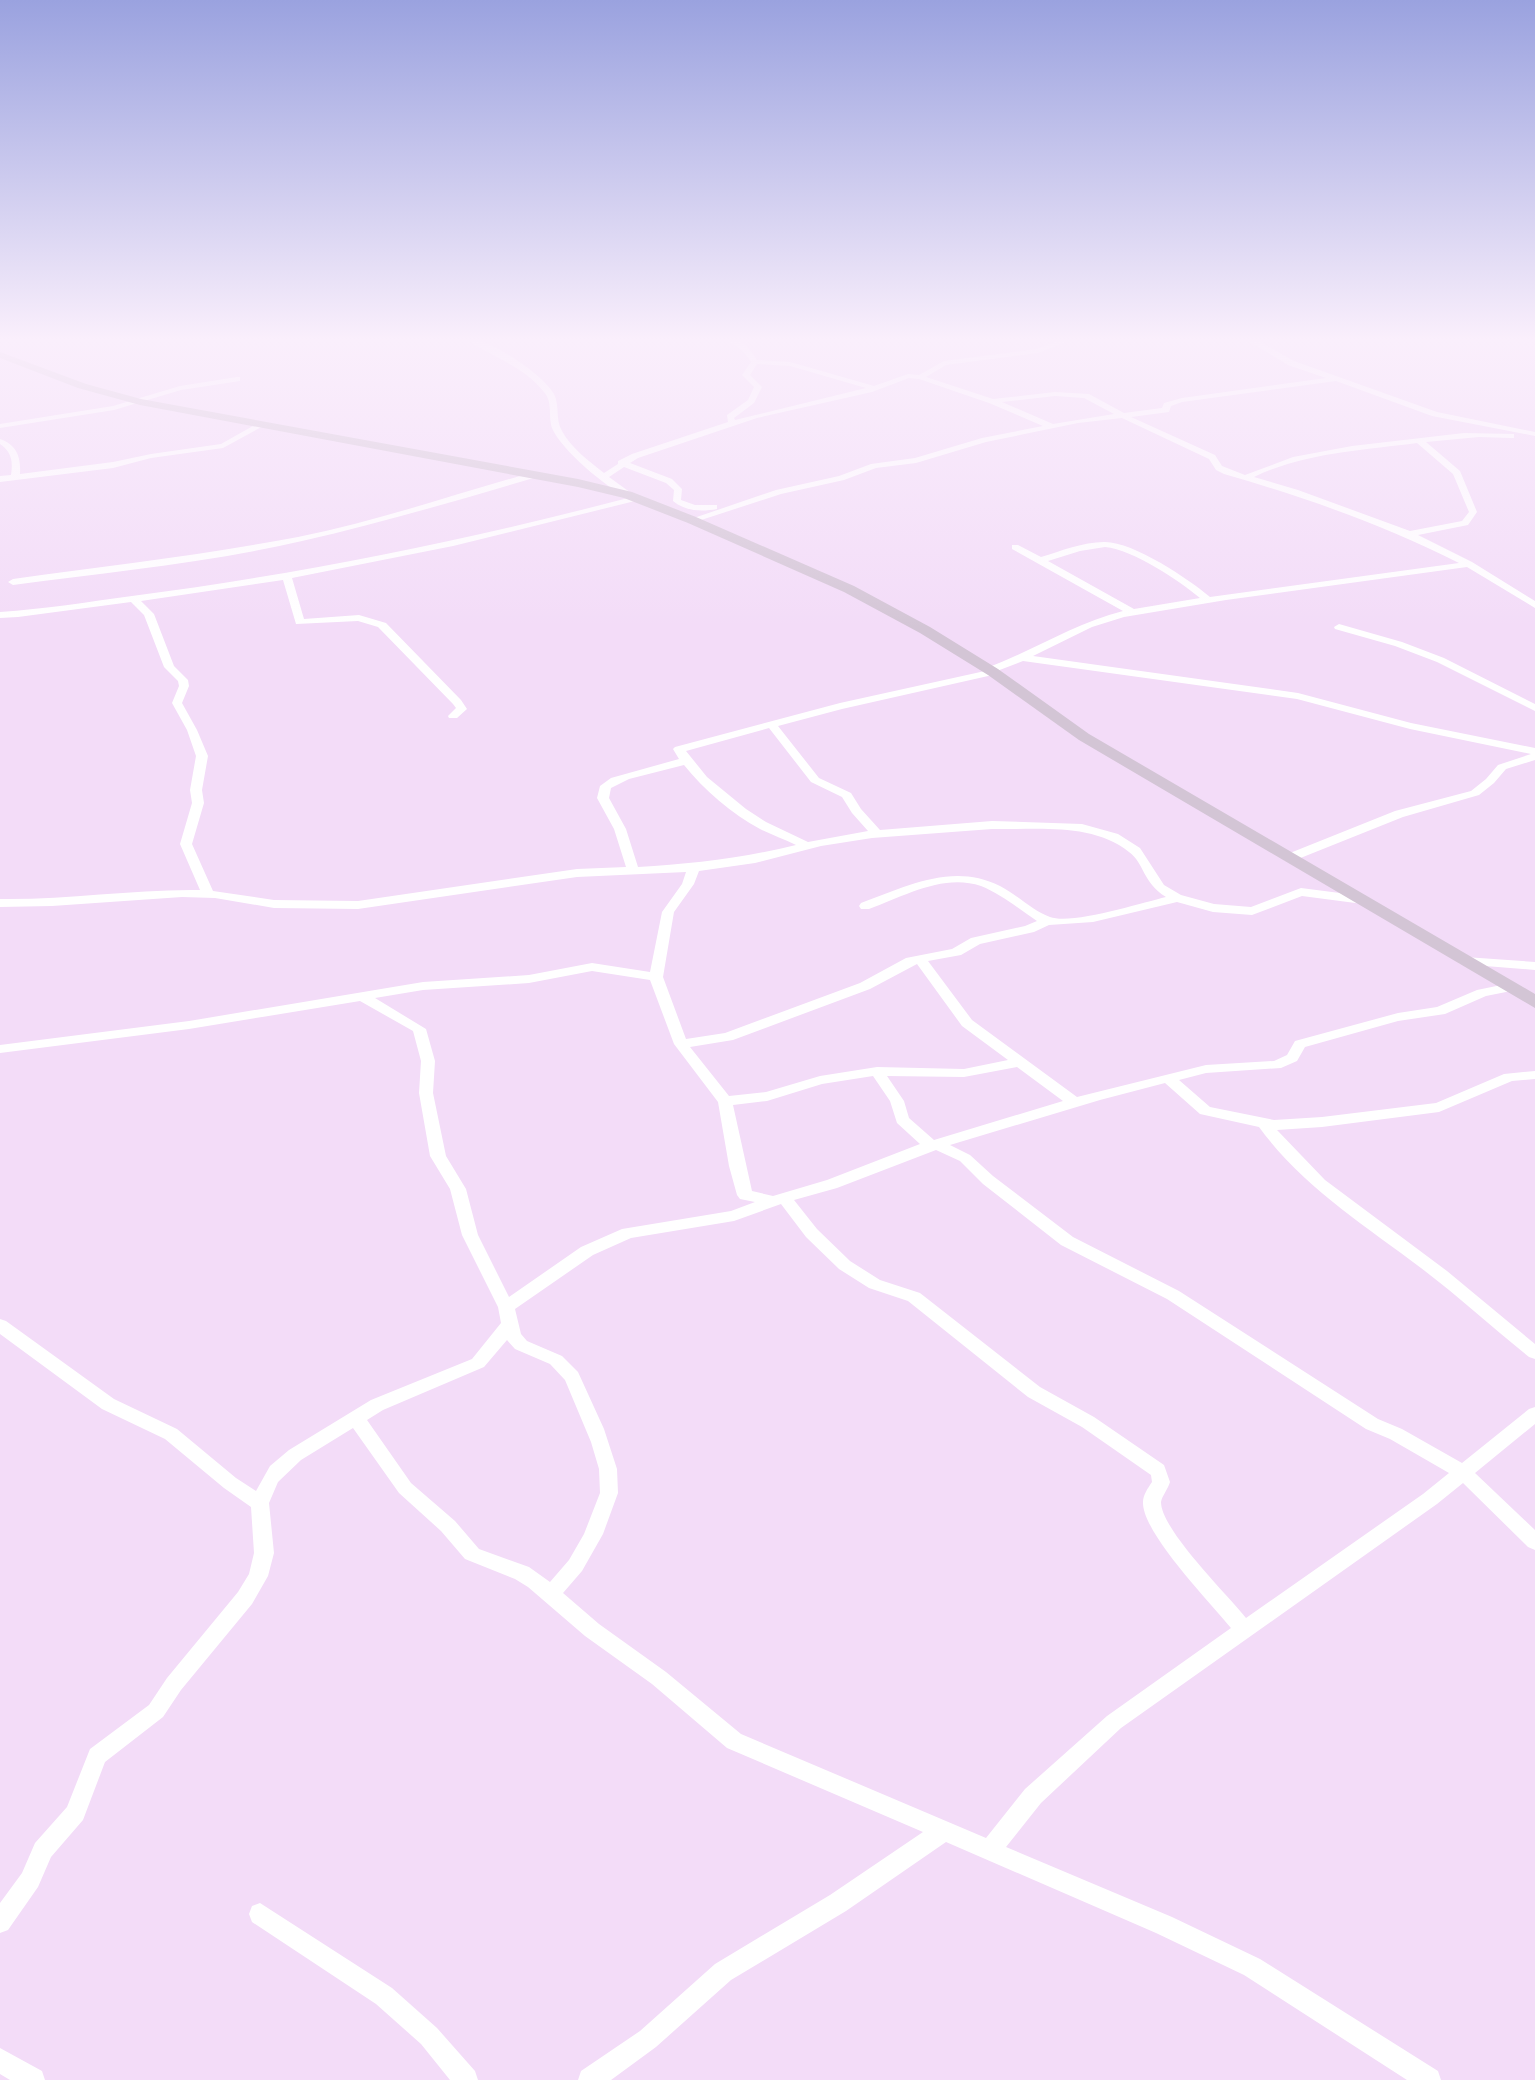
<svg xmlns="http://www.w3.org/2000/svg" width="1535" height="2080" font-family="Jost,sans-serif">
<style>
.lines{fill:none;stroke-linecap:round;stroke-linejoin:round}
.street{fill:#fff;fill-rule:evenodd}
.secondary{fill:#d3c5d5;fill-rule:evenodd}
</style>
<rect width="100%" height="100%" fill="#f3dcf8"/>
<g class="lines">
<!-- street -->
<path class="street" d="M463,337C487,337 542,373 554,394C560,406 555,419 562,431C571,448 589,461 604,473L618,464V461L632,454L728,422L727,415L748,400L754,387L742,375L751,362C744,350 734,345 723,337C739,337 749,347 757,360L790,362L874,386L908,374L919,375L944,361L1037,349L1068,337H1078L1038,353L946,365L926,377L993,399L1055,392L1089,394L1124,413L1162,408L1164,403L1182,398L1326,378L1288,365L1242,337H1251L1294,361L1437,412L1535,432V436L1432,416L1336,381L1182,402L1171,406L1169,412L1131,417L1215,455L1222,466L1245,475L1293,457L1352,446L1464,433L1514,434V438H1511L1479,437L1426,442L1460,471L1477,512L1468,525L1418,535L1472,562L1535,601V608L1467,567L1226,600L1124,617L1092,627L1033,656L1298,693L1411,723L1535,748V760L1506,769L1494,783L1479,795L1403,817L1293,861H1285L1283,858L1285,855L1395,811L1471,791L1486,779L1498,765L1531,754L1410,729L1297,699L1023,661L997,671V674L842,709L778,726L819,778L851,793L861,809L880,830L992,821L1082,824L1118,834L1140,848L1164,885L1181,895L1214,904L1251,907L1301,888L1363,896L1369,900L1363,904L1302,896L1252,915L1213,912L1177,902L1093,922L1049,925L1034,932L980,944L961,955L928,961L972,1020L1077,1097L1206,1065L1274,1061L1287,1055L1295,1041L1398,1013L1437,1007L1477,990L1511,983L1518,987L1516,990L1486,996L1445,1014L1398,1021L1305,1047L1297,1061L1281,1068L1206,1073L1179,1080L1210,1107L1274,1120L1322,1117L1436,1103L1504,1074L1535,1071V1079L1512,1081L1439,1112L1322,1127L1277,1130L1325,1180L1447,1271L1535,1344V1359L1529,1357C1493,1328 1458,1296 1421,1268C1363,1224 1302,1186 1259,1127L1200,1114L1165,1083L1100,1100L950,1145L970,1155L993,1176L1073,1237L1179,1291L1378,1419L1402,1429L1462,1463L1529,1409L1535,1407V1424L1475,1473L1535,1530V1550L1528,1547L1463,1483L1437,1504L1121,1728L1041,1803L1006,1847L1172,1917L1260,1959L1438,2071L1441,2080H1407L1244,1975L1156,1933L946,1842L846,1911L731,1980L656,2047L611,2080H578L581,2071L640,2031L715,1964L830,1895L923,1832L727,1748L652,1684L585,1636L528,1587L515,1579L465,1559L441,1531L399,1493L353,1428L301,1460L278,1482L269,1503L274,1553L268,1576L252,1604L181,1690L163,1717L105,1762L83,1820L51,1857L38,1887L8,1930L0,1933V1903L22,1873L35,1843L67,1807L90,1749L149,1705L167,1678L238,1592L249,1574L254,1553L251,1507L224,1488L165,1439L102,1409L0,1334V1319L6,1321L114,1399L177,1429L236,1478L256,1491L270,1466L289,1450L371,1400L472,1359L501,1323L498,1307L462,1235L450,1189L430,1156L419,1093L421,1061L413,1031L360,1001L189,1029L0,1053V1045L189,1021L423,982L529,975L592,963L650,972L662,912L682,884L686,872L577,877L358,909L274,908L215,898L182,897L52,906L0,907V899C67,900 133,889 200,890L180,844L192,803L190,790L196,756L187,730L172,703L179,686L178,681L164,667L144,615L131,602L18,617L0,618V612C44,609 88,602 132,596C300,574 464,541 628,498C606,487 562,451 552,428C548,416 553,402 544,392C523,365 489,356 463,337ZM757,364L790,366L866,388L735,420L734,418L754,403L762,387L750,375ZM909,378L919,379L989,403L1043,426L982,438L915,458L871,464L839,476L776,490L688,520L695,522L781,494L844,480L876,468L916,463L986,442L1078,423L1122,418L1209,459L1216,470L1224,474C1304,497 1384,525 1459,563L1210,597C1189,579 1132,541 1104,542C1083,542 1061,551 1041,557L1018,545H1012V549L1123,611C1075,623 1033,651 986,668L985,671L840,703L675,747L673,749L679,759L611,778L600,786L597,798L614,829L626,867L577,869L358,901L274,900L213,891L192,844L204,803L202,790L208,756L197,730L182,703L189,686L188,680L174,666L154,614L141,601L283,580L296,624L358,621L378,627L453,704L456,708L448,716L449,718H457L467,709L461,700L386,623L359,615L304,619L292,578L453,546L639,500V496L631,497V493L609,477L624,467L666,483L674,490L673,501C685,511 701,512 717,509V505H695L681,500L682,489L672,479L630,463L638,458L757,418L872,392ZM1055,396L1084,398L1114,414L1053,424L1002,402ZM1417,443L1453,474L1469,512L1462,521L1410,531L1298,490L1254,477C1304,453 1363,450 1417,443ZM1105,547C1134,550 1178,580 1200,598L1134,609L1048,561L1080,551ZM769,728L811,782L842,797L852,813L868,831L808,842L766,822L746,809L707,777L686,751ZM684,765C704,790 732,814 760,829C772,835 784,839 796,845C743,858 692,864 638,867L626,829L609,798L611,788L629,779ZM992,829C1036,830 1092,822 1129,852C1145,864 1142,882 1166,897C1141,903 1072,925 1050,917C1034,912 1016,894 1000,886C952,862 906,887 861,903L859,906L861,909H869C904,896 944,873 981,886C1001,894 1019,909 1037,921L1025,926L971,938L952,949L906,958L860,983L725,1033L686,1039L663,977L674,912L694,884L699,871L755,863L821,846L872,838ZM917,964L962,1026L1008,1060L964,1069L877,1067L820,1076L766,1092L729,1096L690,1047L733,1040L870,989ZM592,971L650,980L674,1044L718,1102L729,1166L737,1195L740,1199L755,1202L731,1211L622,1229L581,1247L509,1297L478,1235L466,1189L446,1156L433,1093L435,1061L426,1029L375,998L423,990L529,983ZM1017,1067L1063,1101L934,1140L909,1118L904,1101L887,1076L964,1077ZM873,1076L890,1101L897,1123L920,1144L827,1180L773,1196L752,1191L733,1105L767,1101L822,1084ZM936,1150L960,1161L983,1184L1061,1245L1167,1299L1366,1429L1390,1439L1449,1473L1423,1494L1246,1618C1228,1595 1161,1530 1161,1502C1162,1496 1168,1489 1170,1482L1164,1465L1094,1417L1040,1387L920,1293L880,1280L850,1261L817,1229L794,1200L837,1188ZM781,1204L806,1237L839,1269L869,1288L908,1301L1028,1397L1082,1427L1151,1475L1152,1482C1148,1488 1143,1495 1143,1502C1142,1533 1211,1603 1231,1628L1107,1716L1025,1789L986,1838L741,1734L666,1672L599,1624L563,1593L582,1571L603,1534L618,1493L617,1469L604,1429L578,1372L562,1356L527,1341L521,1334L515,1309L593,1255L631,1238L734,1221ZM507,1340L515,1349L550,1364L565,1380L591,1442L599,1469L600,1493L584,1534L569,1560L550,1582L529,1567L479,1549L455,1521L411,1483L367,1420L383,1410L484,1367Z
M237,377H240V381L181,390L114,410L0,428V424L113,406L180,386Z
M258,423L265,425L223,448L151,458L113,468L0,482V476L11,475C13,462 12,452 0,444V439C17,445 21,457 20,474L113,462L151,454L221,444Z
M534,472L537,473V477C459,500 381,523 302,541C207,563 109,572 13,585L8,582L13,579C108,566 203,555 298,537C378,521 455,494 534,472Z
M1339,624L1402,642L1444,658L1535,704V711L1437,662L1395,646L1335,629L1334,627Z
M1465,957L1535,962V970L1460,964L1458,961Z
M260,1903L392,1988L437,2028L475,2071L478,2080H450L421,2044L376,2004L252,1922L249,1914L252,1906Z
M0,2048L42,2071L45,2080H10L0,2074Z"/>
<!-- secondary -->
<path class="secondary" d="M0,352L86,384L141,399L578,479L632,492L696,517L854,586L930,627L998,669L1089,734L1535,994V1008L1079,740L988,675L920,633L844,592L688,523L624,498L578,487L140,405L78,388L0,358Z"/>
</g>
<!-- sky -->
<linearGradient id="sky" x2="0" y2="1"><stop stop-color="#9aa2df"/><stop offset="0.54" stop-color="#faeffc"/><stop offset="1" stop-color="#faeffc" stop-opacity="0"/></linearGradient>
<rect width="1535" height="628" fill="url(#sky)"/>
</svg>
